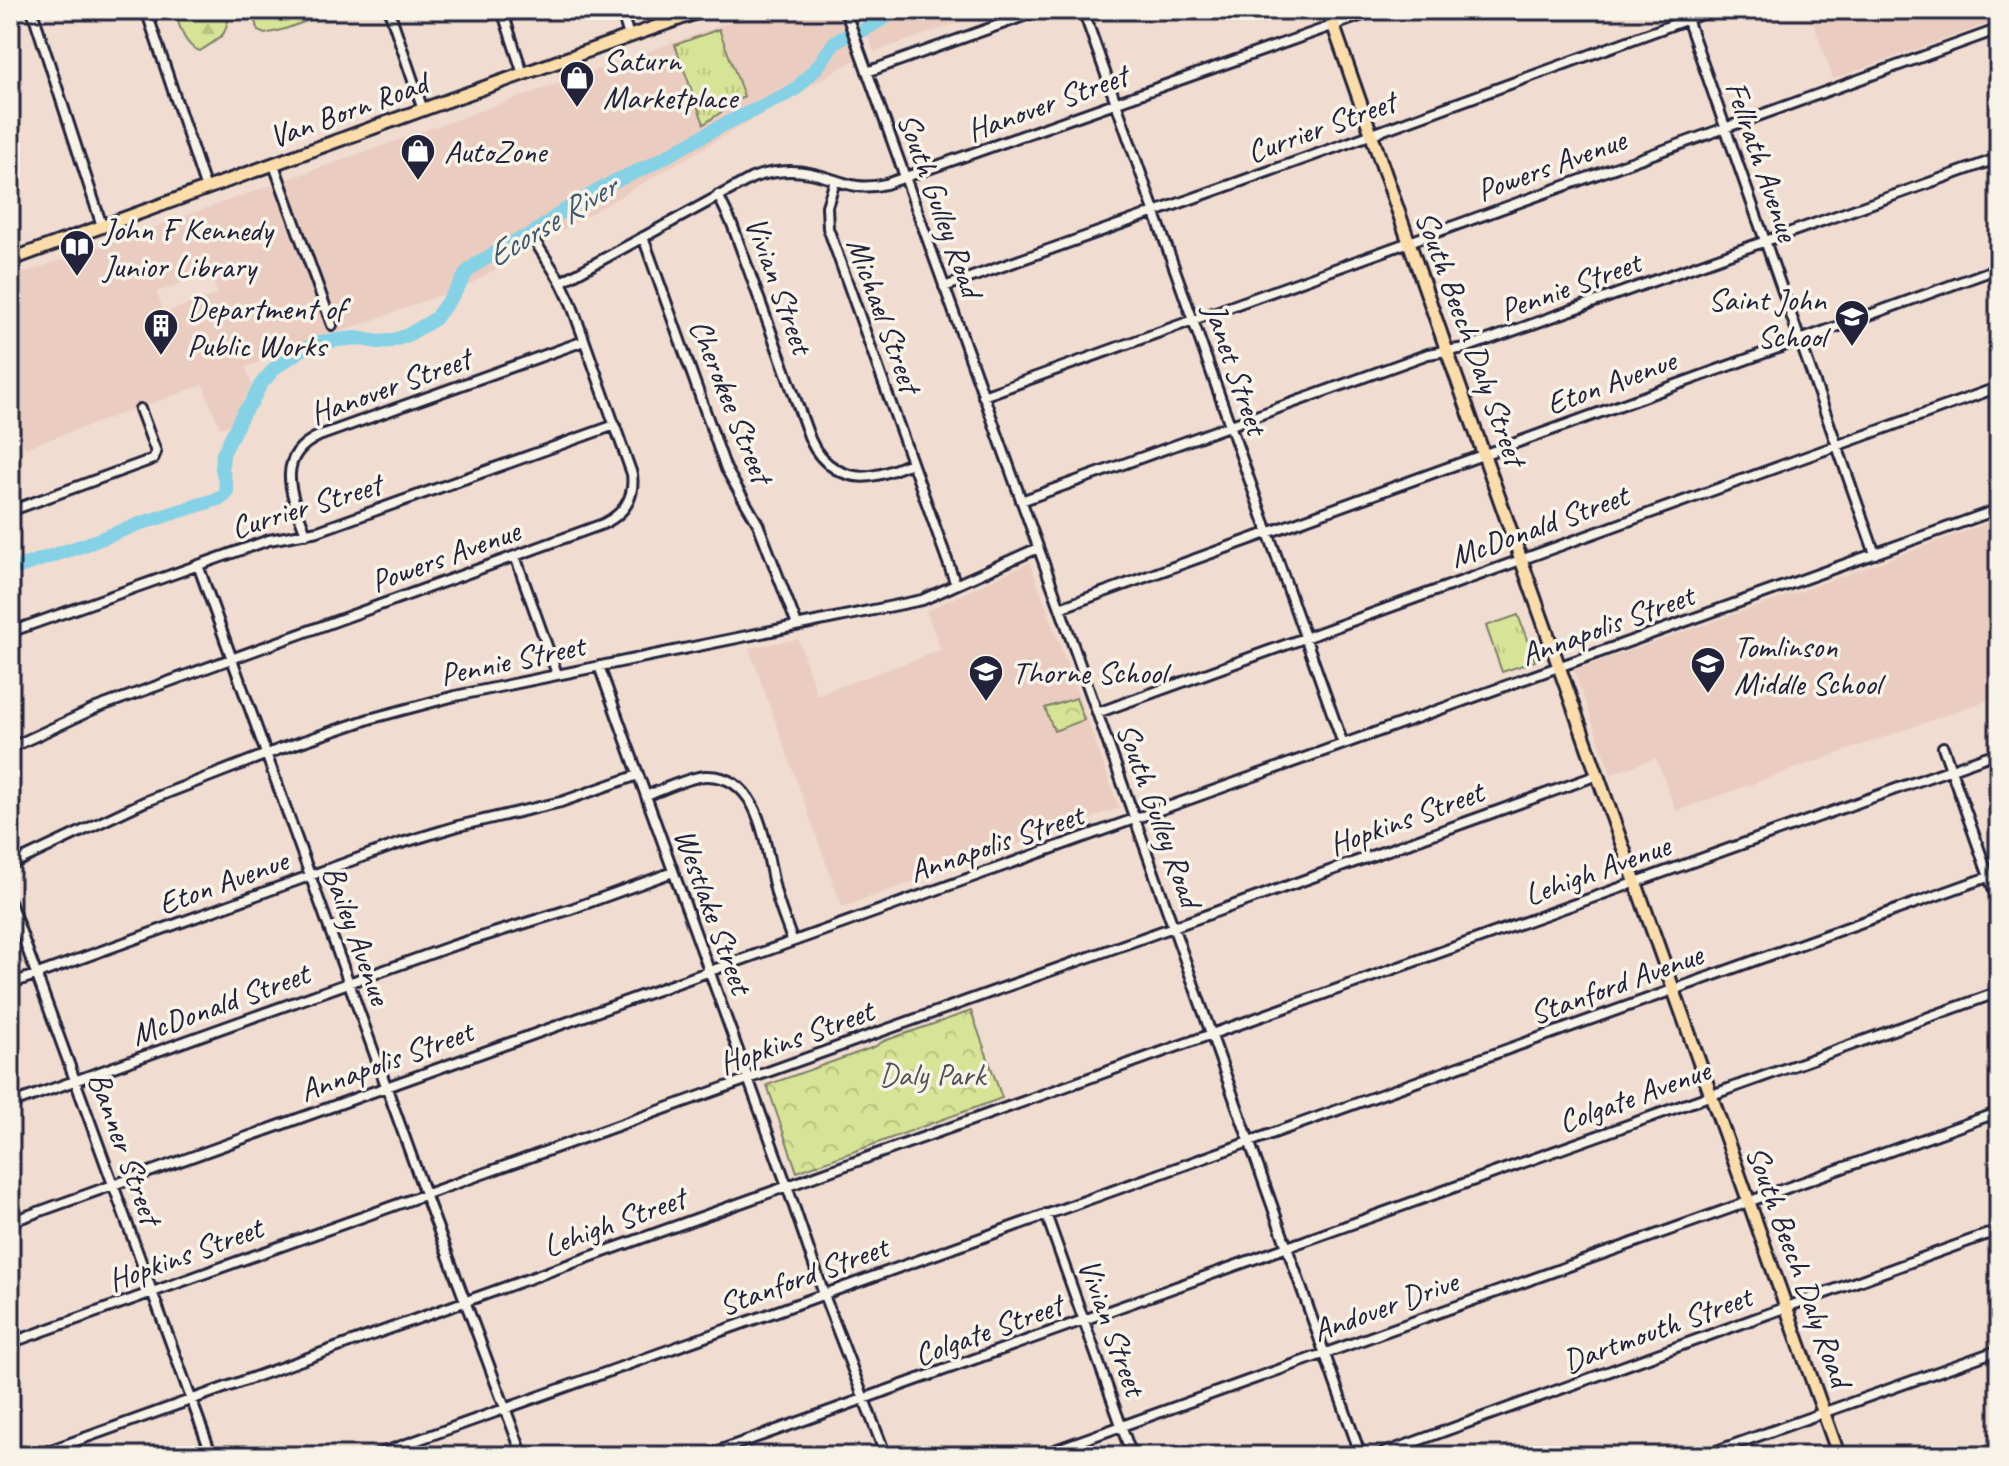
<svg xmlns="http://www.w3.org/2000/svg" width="2009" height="1466" font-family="Caveat,sans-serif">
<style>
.built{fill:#ebccc0;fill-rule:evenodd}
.grass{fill:url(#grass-tufts);stroke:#7c8268;stroke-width:2}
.forest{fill:url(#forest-firs);stroke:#7c8268;stroke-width:2}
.park{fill:url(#park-crowns);stroke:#7c8268;stroke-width:2}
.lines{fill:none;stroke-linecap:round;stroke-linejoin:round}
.river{stroke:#85d1e5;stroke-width:14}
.minor-casing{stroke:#22223b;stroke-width:14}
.major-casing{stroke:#22223b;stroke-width:17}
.minor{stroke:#f7f3e8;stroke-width:8}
.major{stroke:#fbddab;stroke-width:11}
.labels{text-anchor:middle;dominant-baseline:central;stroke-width:7;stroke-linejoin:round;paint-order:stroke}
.poi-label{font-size:32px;fill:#22223b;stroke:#f7f3e8;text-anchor:start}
.street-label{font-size:32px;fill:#22223b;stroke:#f7f3e8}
.park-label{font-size:32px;fill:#4f5252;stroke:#f7f3e8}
.water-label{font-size:34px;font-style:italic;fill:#40576e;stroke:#f7f3e8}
</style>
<defs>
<pattern id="grass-tufts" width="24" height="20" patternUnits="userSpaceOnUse" patternTransform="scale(2)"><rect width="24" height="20" fill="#d7e396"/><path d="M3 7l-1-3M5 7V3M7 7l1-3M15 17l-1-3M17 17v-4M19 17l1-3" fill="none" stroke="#b8c282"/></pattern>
<pattern id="forest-firs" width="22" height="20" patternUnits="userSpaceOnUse" patternTransform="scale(2)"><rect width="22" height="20" fill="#d7e396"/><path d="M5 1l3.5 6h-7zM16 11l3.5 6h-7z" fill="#b8c282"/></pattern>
<pattern id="park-crowns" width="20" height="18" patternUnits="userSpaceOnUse" patternTransform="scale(2)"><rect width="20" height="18" fill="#d7e396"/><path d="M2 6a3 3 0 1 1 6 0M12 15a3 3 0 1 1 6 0" fill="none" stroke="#b8c282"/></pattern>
</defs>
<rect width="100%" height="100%" fill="#f0dcd0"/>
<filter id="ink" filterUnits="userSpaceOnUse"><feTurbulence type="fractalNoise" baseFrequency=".0125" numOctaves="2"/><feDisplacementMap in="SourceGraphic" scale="16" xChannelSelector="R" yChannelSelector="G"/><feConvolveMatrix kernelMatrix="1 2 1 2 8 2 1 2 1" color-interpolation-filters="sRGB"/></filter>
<g filter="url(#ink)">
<!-- built -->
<path class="built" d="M765,10H839L858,58L468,285L246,367L252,385L229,425L220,428L203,385L25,448L10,407V278ZM210,273L218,294L164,313L157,292Z
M857,10H995L874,52Z
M1809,10H1999V20L1833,79Z
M1990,522L1999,548V696L1676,811L1656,758L1611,774L1574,670L1799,592Z
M1030,562L1119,808L842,907L749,648L798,639L817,695L941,650L926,611Z"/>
<!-- grass -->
<path class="grass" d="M719,29L744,96L704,124L675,45Z
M1518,615L1535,661L1502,672L1486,626Z"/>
<!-- forest -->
<path class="forest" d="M174,10H230C225,39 224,35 200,51C183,46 180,25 174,10Z
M255,10H337L285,29L265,34L258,31L254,18Z"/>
<!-- park -->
<path class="park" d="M1076,698L1084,720L1054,731L1045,708Z
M971,1011L1002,1098L797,1172L767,1085L874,1047L884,1041Z"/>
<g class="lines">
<!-- river -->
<path class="river" d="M10,570L87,544L142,523L221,498L226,494L227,490L222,468L223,454L243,413L251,403L261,384L275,368L301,350L321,342L355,338L379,342L390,341L406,336L435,319L457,289L467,272L475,265L517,240L531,235L563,211L613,182L647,167L721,126L787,94L797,88L818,66L834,43L846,36L862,31L898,10"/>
<defs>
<path id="minor" d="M32,10L102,226
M146,10L206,189
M389,10L423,110
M502,10L523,74
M621,10L629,36
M845,10L1060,608L1361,1456
M1083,10L1343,744
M1684,10L1875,554
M867,72L1041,10
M274,165L332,325
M835,181L827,206L828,228L956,585
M718,195L732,224L810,439C821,465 847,482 876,475C888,473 900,467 912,463
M643,237L726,469L758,524L797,625
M561,282L752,178C771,171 790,169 810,173C840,179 852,192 886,184L1377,10
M944,287L1312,156L1713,10
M983,396L1999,29
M1021,501L1428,354L1465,348L1999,158
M10,511L153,459L156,452L140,409
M306,534C293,498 272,457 319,436L584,341
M515,556L557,674
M198,565L428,1202L523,1456
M1060,608L1999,268
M10,632L269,540L318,531L615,425
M599,666L787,1186L827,1303L886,1456
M1097,713L1999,387
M1943,747L1999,905
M10,748L96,708L603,524C624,514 635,498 632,474L571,303L561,282L536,243
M646,796C662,790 689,777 705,776C764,774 765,853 776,893C780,909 787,925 792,940
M10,865L144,802L280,749L369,719L455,696L922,600L1038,548
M10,902L212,1456
M10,984L395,845L458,826L561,802L638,775
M10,1104L452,946L571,909L673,872
M1046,1214L1132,1456
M10,1222L1999,509
M10,1343L1598,775
M34,1456L1999,752
M373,1456L1999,873
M704,1456L1999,992
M1038,1456L1999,1112
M1376,1456L1999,1230
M1702,1456L1999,1350"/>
<path id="major" d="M1328,10L1447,351L1839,1456
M10,260L449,100L704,10"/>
</defs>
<!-- minor casing -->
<use href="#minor" class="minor-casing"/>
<!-- major casing -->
<use href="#major" class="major-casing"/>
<!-- minor -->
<use href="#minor" class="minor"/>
<!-- major -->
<use href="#major" class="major"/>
</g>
</g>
<!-- icons -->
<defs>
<symbol id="shop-pin" viewBox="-11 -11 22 30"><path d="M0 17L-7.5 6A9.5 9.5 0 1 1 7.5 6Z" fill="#22223b" stroke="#f7f3e8"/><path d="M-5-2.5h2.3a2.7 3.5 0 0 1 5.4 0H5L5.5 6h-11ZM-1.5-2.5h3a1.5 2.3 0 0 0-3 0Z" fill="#fff"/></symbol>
<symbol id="library-pin" viewBox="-11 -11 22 30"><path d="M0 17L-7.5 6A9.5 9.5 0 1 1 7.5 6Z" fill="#22223b" stroke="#f7f3e8"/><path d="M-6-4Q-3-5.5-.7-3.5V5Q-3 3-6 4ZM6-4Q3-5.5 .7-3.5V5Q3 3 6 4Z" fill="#fff"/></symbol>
<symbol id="school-pin" viewBox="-11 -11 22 30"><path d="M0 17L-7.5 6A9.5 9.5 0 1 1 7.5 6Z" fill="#22223b" stroke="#f7f3e8"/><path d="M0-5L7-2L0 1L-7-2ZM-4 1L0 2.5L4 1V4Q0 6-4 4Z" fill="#fff"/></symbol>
<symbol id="building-pin" viewBox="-11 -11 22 30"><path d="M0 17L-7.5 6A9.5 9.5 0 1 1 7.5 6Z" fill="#22223b" stroke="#f7f3e8"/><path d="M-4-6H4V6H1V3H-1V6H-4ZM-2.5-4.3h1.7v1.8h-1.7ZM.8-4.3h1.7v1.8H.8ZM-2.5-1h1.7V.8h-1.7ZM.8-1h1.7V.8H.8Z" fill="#fff"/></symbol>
</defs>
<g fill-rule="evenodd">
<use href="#shop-pin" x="557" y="58" width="40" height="54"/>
<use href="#shop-pin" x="398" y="131" width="40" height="54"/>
<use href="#library-pin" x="57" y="227" width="40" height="54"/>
<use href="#school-pin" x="1832" y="297" width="40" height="54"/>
<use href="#building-pin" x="141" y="306" width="40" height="54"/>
<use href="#school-pin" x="1688" y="644" width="40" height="54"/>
<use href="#school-pin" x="966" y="652" width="40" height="54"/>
</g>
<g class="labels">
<!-- poi labels -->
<g class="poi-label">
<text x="603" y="60">Saturn<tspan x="603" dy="37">Marketplace</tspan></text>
<text x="444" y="151">AutoZone</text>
<text x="103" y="229">John F Kennedy<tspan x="103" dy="37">Junior Library</tspan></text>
<text x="1826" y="299" text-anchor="end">Saint John<tspan x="1826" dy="37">School</tspan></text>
<text x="187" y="308">Department of<tspan x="187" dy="37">Public Works</tspan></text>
<text x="1734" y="646">Tomlinson<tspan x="1734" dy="37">Middle School</tspan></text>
<text x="1012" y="672">Thorne School</text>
</g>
<!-- street labels -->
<g class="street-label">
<text transform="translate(1047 103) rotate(-20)">Hanover Street</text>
<text transform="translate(348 110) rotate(-20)">Van Born Road</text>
<text transform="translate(1321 127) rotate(-20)">Currier Street</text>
<text transform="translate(1762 161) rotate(71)">Fellrath Avenue</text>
<text transform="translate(1551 165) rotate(-20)">Powers Avenue</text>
<text transform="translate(940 205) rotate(70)">South Gulley Road</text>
<text transform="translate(779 285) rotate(70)">Vivian Street</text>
<text transform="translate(1570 286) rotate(-20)">Pennie Street</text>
<text transform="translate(884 315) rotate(70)">Michael Street</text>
<text transform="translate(1471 338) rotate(70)">South Beech Daly Street</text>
<text transform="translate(1236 369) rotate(71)">Janet Street</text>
<text transform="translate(1611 382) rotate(-20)">Eton Avenue</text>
<text transform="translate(390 386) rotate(-20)">Hanover Street</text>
<text transform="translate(731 401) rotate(68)">Cherokee Street</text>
<text transform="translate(306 506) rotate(-17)">Currier Street</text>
<text transform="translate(1539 526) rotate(-20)">McDonald Street</text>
<text transform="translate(445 556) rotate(-20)">Powers Avenue</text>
<text transform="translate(1607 625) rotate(-20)">Annapolis Street</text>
<text transform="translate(512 660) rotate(-12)">Pennie Street</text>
<text transform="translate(1159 815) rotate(70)">South Gulley Road</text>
<text transform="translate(1406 818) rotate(-20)">Hopkins Street</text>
<text transform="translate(996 843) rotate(-19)">Annapolis Street</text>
<text transform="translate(1597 870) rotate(-20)">Lehigh Avenue</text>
<text transform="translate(223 882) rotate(-20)">Eton Avenue</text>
<text transform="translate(713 911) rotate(70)">Westlake Street</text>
<text transform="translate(357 935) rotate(70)">Bailey Avenue</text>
<text transform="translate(1616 984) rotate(-20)">Stanford Avenue</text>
<text transform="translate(220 1004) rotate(-20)">McDonald Street</text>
<text transform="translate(796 1037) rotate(-20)">Hopkins Street</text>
<text transform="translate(386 1061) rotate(-20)">Annapolis Street</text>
<text transform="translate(1634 1096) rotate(-20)">Colgate Avenue</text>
<text transform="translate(125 1148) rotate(70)">Banner Street</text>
<text transform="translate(614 1222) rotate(-20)">Lehigh Street</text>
<text transform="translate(185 1254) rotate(-20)">Hopkins Street</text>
<text transform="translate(1799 1266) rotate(70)">South Beech Daly Road</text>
<text transform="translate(803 1276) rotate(-20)">Stanford Street</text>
<text transform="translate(1385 1306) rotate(-20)">Andover Drive</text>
<text transform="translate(1112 1327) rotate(70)">Vivian Street</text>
<text transform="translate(1657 1329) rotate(-20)">Dartmouth Street</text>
<text transform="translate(988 1330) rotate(-20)">Colgate Street</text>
</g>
<!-- park labels -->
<g class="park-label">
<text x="932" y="1074">Daly Park</text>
</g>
<!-- water labels -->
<g class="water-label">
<text transform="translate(551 221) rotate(-31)">Ecorse River</text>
</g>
</g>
<!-- margin -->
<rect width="2009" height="1466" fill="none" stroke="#f7f3e8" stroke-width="40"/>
<rect x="20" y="20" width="1969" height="1426" fill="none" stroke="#22223b" stroke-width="3" filter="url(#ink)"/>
</svg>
